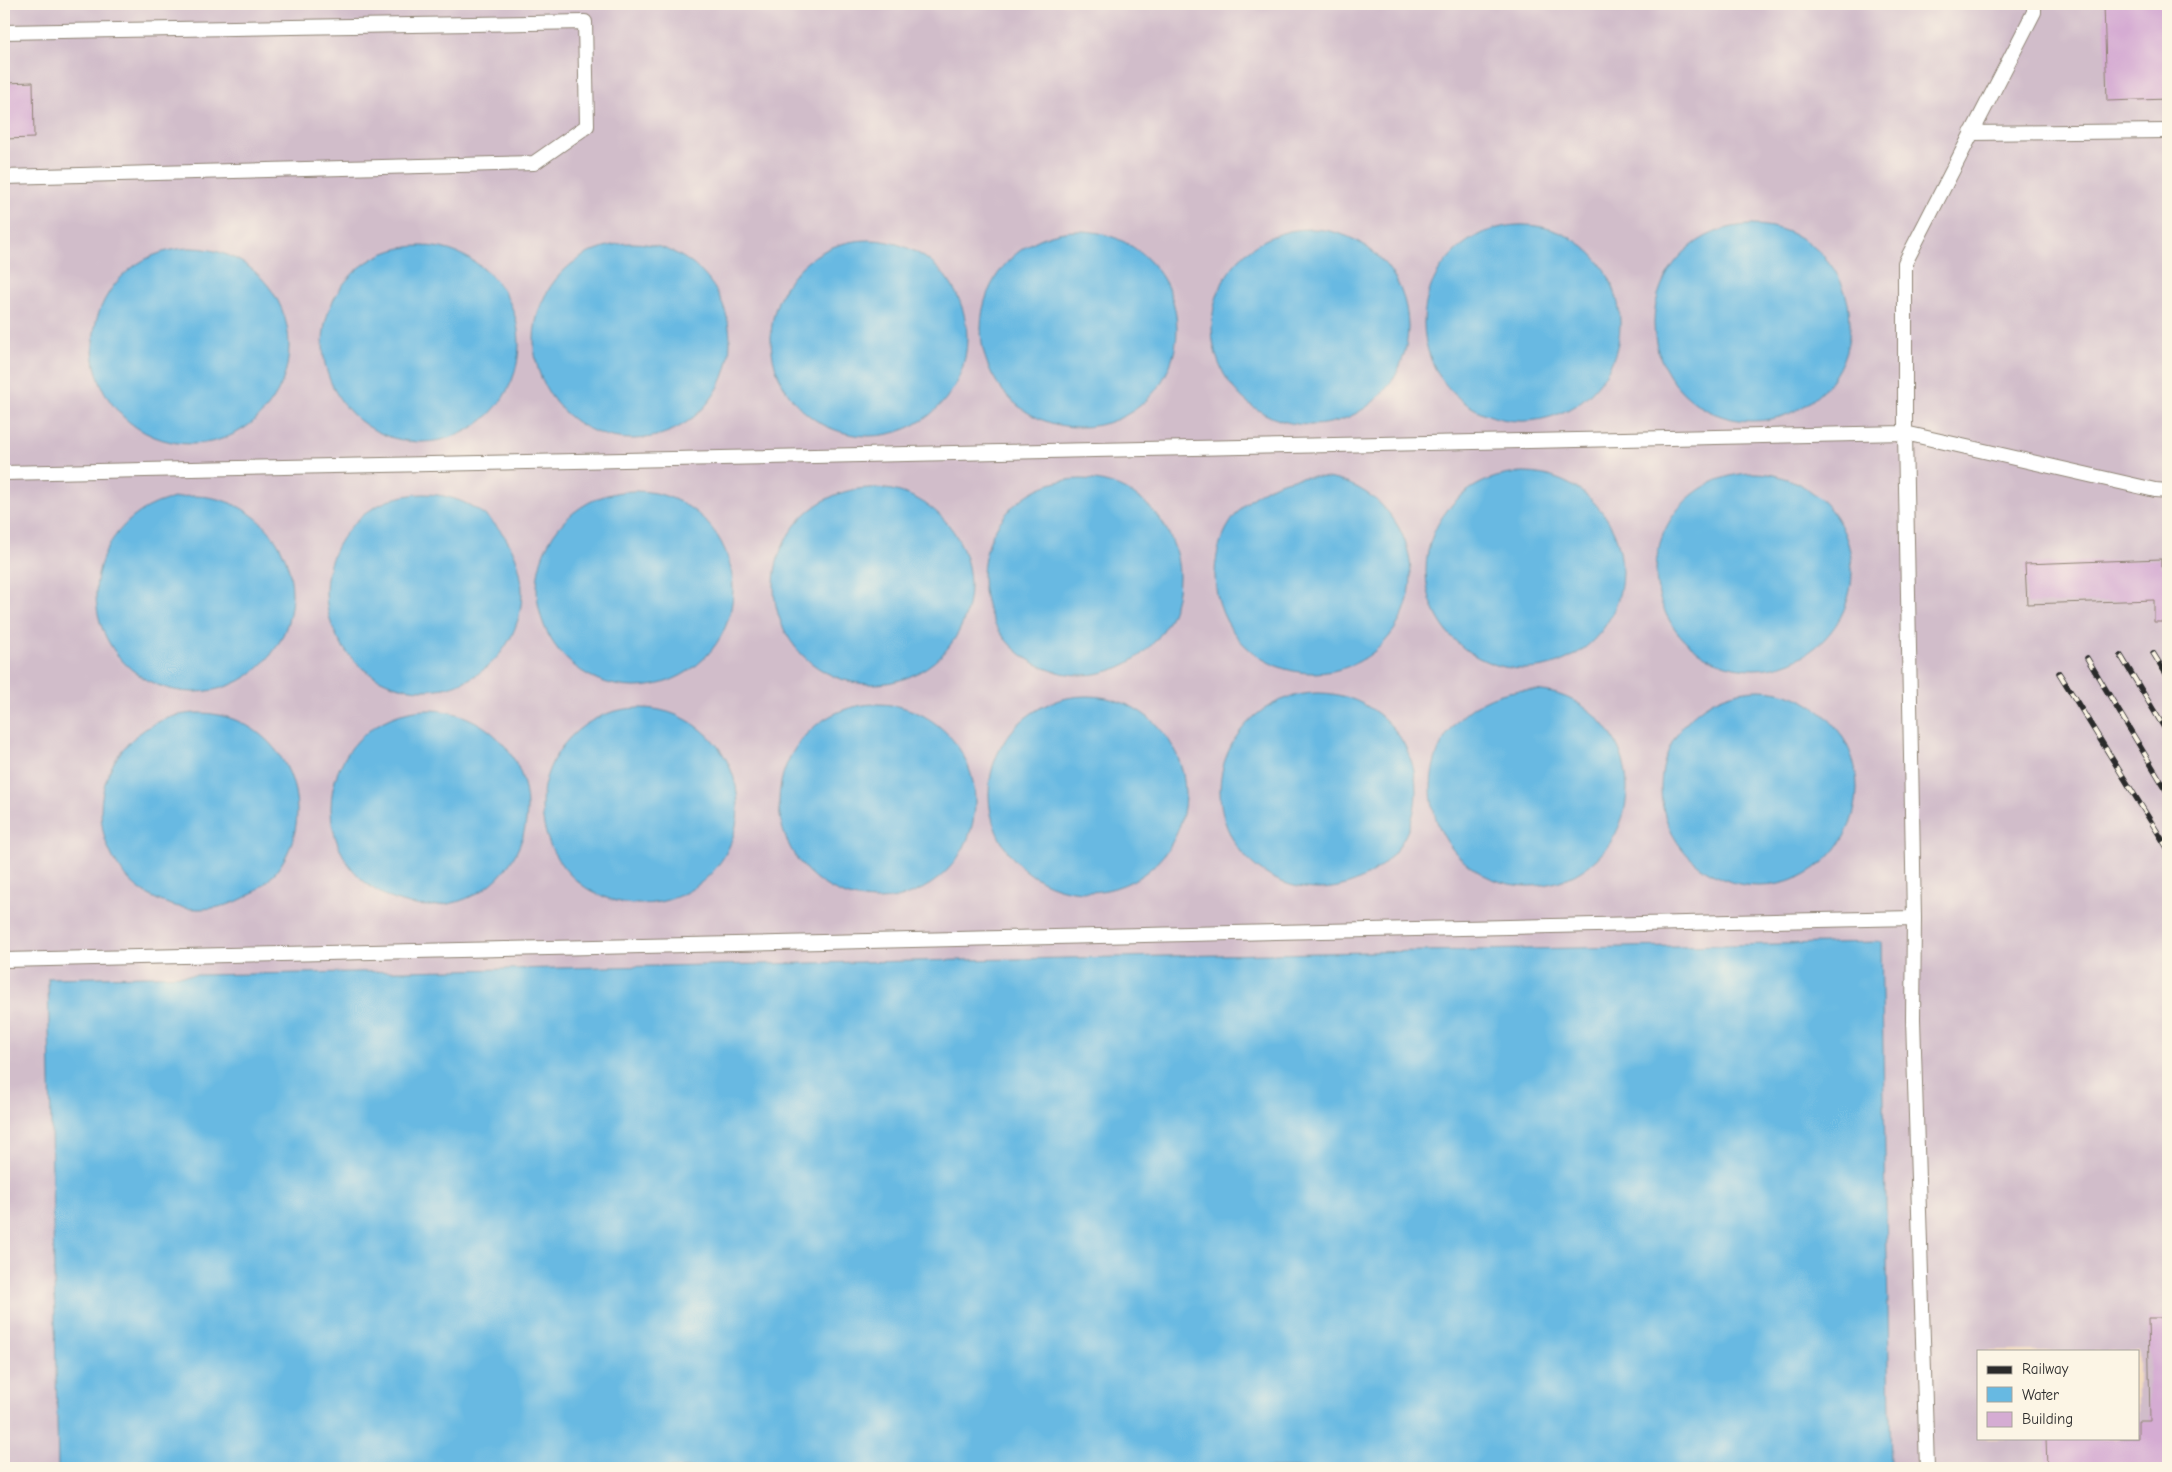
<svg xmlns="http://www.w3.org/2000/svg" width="2172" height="1472" font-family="'Comic Neue',sans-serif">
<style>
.industrial{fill:#d1bdca;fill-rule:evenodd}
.water{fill:#67b9e2;stroke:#497286}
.building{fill:#d5acd3}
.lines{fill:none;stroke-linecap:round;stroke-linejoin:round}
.service-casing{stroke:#8f8475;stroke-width:16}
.service{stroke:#fff;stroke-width:14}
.rail-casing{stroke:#2b2b2b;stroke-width:5.5}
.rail{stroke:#fcf5e5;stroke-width:4;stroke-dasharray:11;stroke-linecap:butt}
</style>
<rect width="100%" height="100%" fill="#fcf5e5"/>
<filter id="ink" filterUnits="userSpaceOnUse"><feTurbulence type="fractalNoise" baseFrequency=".02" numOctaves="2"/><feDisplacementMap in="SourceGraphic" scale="10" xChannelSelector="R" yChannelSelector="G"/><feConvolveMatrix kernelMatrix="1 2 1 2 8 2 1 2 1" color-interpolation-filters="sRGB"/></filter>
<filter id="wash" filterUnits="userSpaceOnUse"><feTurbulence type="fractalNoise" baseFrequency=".0096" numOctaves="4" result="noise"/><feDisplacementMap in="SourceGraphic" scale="20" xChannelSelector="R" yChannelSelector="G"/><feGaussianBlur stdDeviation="1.12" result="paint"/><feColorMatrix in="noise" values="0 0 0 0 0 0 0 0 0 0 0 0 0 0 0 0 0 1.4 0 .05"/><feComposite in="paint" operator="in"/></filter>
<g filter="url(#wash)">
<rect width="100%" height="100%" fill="#f3ddbf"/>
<!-- industrial -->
<path class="industrial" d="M4,4H2168V1468H4ZM1978,1351H2138V1438H1978Z"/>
<!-- water -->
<path class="water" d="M1654 323a98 98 0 1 1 196 0a98 98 0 1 1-196 0Z
M1424 323a98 98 0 1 1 196 0a98 98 0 1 1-196 0Z
M1212 327a98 98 0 1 1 196 0a98 98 0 1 1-196 0Z
M981 329a98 98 0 1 1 196 0a98 98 0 1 1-196 0Z
M771 338a98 98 0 1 1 196 0a98 98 0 1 1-196 0Z
M534 341a98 98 0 1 1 196 0a98 98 0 1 1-196 0Z
M323 344a98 98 0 1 1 196 0a98 98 0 1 1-196 0Z
M93 346a98 98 0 1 1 196 0a98 98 0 1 1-196 0Z
M1426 571a98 98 0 1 1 196 0a98 98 0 1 1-196 0Z
M1656 571a98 98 0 1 1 196 0a98 98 0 1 1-196 0Z
M1215 575a98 98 0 1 1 196 0a98 98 0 1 1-196 0Z
M983 577a98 98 0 1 1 196 0a98 98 0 1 1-196 0Z
M774 586a98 98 0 1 1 196 0a98 98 0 1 1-196 0Z
M537 589a98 98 0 1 1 196 0a98 98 0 1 1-196 0Z
M326 592a98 98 0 1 1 196 0a98 98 0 1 1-196 0Z
M96 594a98 98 0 1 1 196 0a98 98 0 1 1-196 0Z
M1431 788a98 98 0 1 1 196 0a98 98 0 1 1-196 0Z
M1661 788a98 98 0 1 1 196 0a98 98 0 1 1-196 0Z
M1220 791a98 98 0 1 1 196 0a98 98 0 1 1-196 0Z
M989 794a98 98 0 1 1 196 0a98 98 0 1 1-196 0Z
M779 802a98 98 0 1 1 196 0a98 98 0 1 1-196 0Z
M542 806a98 98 0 1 1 196 0a98 98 0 1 1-196 0Z
M331 808a98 98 0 1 1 196 0a98 98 0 1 1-196 0Z
M101 811a98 98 0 1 1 196 0a98 98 0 1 1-196 0Z
M1881,942L1891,1468H58L48,978Z"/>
<g id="blocks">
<!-- building -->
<path class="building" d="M2104,4H2168V99L2107,101Z
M33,82L34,138L4,139V83Z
M2161,559V567H2168V622H2154V600L2027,604L2025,564Z
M2148,1318H2168V1468H2047L2046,1438H2138V1421H2150Z"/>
</g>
</g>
<g filter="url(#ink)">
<use href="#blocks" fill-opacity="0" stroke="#8f8475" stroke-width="1"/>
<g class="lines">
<defs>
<path id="service" d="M2034,4V12L1905,263V433L2155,490L2168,491
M4,32L585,22L587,126L534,163L4,177
M1971,133L2168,131
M4,473L1905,433L1914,918L4,960
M1914,918L1913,1019L1927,1468"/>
</defs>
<!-- service casing -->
<use href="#service" class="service-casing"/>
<!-- service -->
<use href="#service" class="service"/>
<defs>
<path id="rail" d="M2153,653L2168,677
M2121,656L2168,734
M2087,658L2168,793
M2059,673L2168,849"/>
</defs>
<!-- rail casing -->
<use href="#rail" class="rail-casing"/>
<!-- rail -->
<use href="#rail" class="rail"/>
</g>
</g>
<!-- margin -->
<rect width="2172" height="1472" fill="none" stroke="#fcf5e5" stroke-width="20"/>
<!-- legend -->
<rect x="1977" y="1350" width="162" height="90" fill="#fcf5e5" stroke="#a8a49b"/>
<rect x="1987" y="1366" width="25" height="8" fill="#2b2b2b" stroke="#a8a49b"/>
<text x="2022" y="1374" font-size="15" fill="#2b2b2b">Railway</text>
<rect x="1987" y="1387" width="25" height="15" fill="#67b9e2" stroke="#a8a49b"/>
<text x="2022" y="1400" font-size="15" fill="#2b2b2b">Water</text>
<rect x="1987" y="1412" width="25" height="15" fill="#d5acd3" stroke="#a8a49b"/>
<text x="2022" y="1424" font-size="15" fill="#2b2b2b">Building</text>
</svg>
